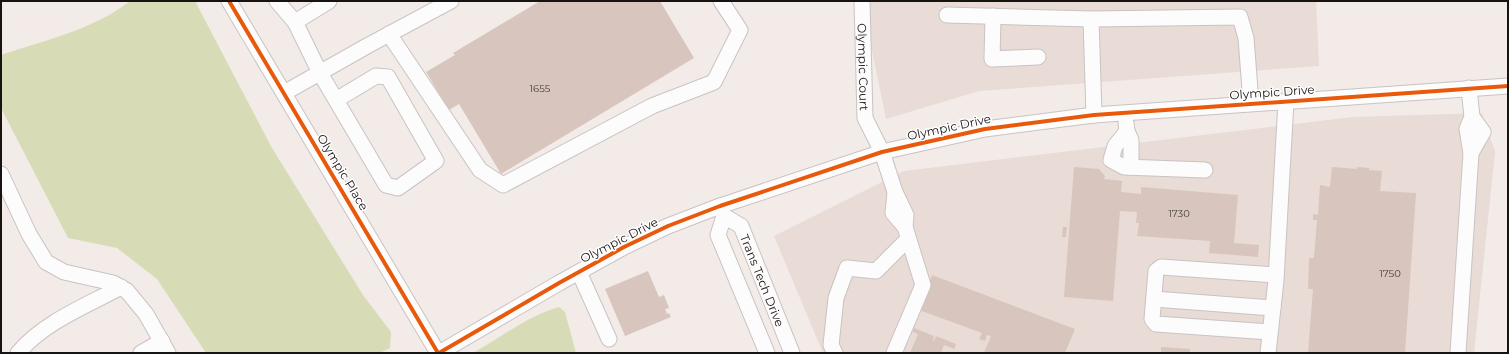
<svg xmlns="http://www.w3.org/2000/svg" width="1509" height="354" font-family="Montserrat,sans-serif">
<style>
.built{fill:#e9dbd5}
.green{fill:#d8dcb6}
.building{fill:#d8c6be}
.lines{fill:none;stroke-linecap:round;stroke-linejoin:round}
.minor-casing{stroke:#c9c3c2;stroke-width:17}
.minor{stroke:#fdfcfc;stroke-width:15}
.cycleway-casing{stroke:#fff;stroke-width:6}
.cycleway{stroke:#e8590c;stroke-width:4}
.labels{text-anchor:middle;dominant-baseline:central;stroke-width:3;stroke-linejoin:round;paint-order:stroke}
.number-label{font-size:10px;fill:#47403c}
.street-label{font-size:12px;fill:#171311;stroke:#fff}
</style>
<rect width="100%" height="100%" fill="#f2ebe8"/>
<!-- built -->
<path class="built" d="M862,1H1316L1319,66L979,91L886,119Z
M1482,113L1495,152L1474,353H823L774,236L904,171L1353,117Z"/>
<!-- green -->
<path class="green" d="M130,1H195L272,148L363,295L391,332L390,348L380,353H206L157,279L117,248L68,238L1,108V55C45,40 93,30 130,1Z
M559,307L565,312L576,353H473C502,337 527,316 559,307Z"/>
<!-- building -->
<path class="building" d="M540,1H660L694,58L501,174L459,104L449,110L426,72L455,55L453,53Z
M1074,167L1099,169L1105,176L1104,179L1122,181L1121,192L1141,194V187L1238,195L1234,243L1259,245L1258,257L1209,253L1210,241L1137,236L1139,223H1136L1137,212L1120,211L1113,301L1064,297Z
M1332,167L1357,169V167L1369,168V170L1382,171L1380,191L1416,193L1405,353H1308L1313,289H1308L1309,258H1314L1317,220H1313V214L1318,215L1320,185L1330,187Z
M1063,227H1067L1066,237H1062Z
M648,271L659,297L664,295L669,308L665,309L667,314L669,313L671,317L625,336L605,289Z
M932,275L1075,329L1065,353H984L991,336L987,335L985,341L979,339L982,333L919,310Z
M914,328L934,336L933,341H934L936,336L956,344L954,349L944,345L941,353H910L918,334L913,332Z
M1161,347L1190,349V353L1161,352Z"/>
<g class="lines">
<defs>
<g id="minor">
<path d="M229,1L438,353"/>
<path d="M277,1L295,22L320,73L386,185L398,188L436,161L388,77L376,76L336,100"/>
<path id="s1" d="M862,1L865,118L882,152L895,192L906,215L905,227"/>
<path d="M947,15L1091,19"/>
<path d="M993,16L992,59L1038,57"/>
<path d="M295,22L329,1"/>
<path d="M389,34L480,170L503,185L652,106L714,82L740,30L721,1"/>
<path d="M284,93L367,46L451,1"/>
<path d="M1094,115L1091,19L1240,17L1246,38L1251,103"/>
<path d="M1126,123L1127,131L1131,140V167"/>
<path d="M1127,131L1115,146L1111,160L1124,167L1205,170"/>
<path d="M1471,153L1483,132L1472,117"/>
<path d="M1,174L29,234L46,262L64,272L113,283L127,291L146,314L168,353"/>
<path id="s2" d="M720,206L724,216L741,226L792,353"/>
<path d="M724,216L718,235L767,353"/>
<path d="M579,272L609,339"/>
<path d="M1154,299L1273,308"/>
<path d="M1270,332L1156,324L1152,319L1156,271L1161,267L1276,275"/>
<path d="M18,353C44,322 86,306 121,287"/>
<path d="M141,353L162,341"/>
<path d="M439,353L559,283L624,247L668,226L720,206L882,152L985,129L1094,115L1508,86"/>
<path d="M835,353L831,345L836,298L847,268L876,271L908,239"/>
<path d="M894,353L923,285L905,227L893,213L895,193"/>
<path d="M1268,353L1276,280L1286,101"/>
<path d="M1458,353L1471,153L1467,129L1472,117L1469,88"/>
</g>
</defs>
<!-- minor casing -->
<use href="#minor" class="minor-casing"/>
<!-- minor -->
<use href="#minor" class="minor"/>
<defs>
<path id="cycleway" d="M229,1L438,353
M439,353L559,283L624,247L668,226L720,206L882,152L985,129L1094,115L1508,86"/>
</defs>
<!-- cycleway casing -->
<use href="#cycleway" class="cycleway-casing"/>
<!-- cycleway -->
<use href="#cycleway" class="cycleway"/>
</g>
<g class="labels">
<!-- number labels -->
<g class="number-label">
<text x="540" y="88">1655</text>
<text x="1179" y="213">1730</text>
<text x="1390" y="273">1750</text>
</g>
<!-- street labels -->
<g class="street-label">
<text stroke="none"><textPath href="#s1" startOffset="66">Olympic Court</textPath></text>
<text transform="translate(1272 92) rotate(-4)">Olympic Drive</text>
<text transform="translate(949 127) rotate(-12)">Olympic Drive</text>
<text transform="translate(343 172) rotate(59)">Olympic Place</text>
<text transform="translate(619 240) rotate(-27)">Olympic Drive</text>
<text stroke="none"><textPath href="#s2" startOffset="89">Trans Tech Drive</textPath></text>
</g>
</g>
<!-- border -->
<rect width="1509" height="354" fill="none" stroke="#171311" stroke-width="4"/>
</svg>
